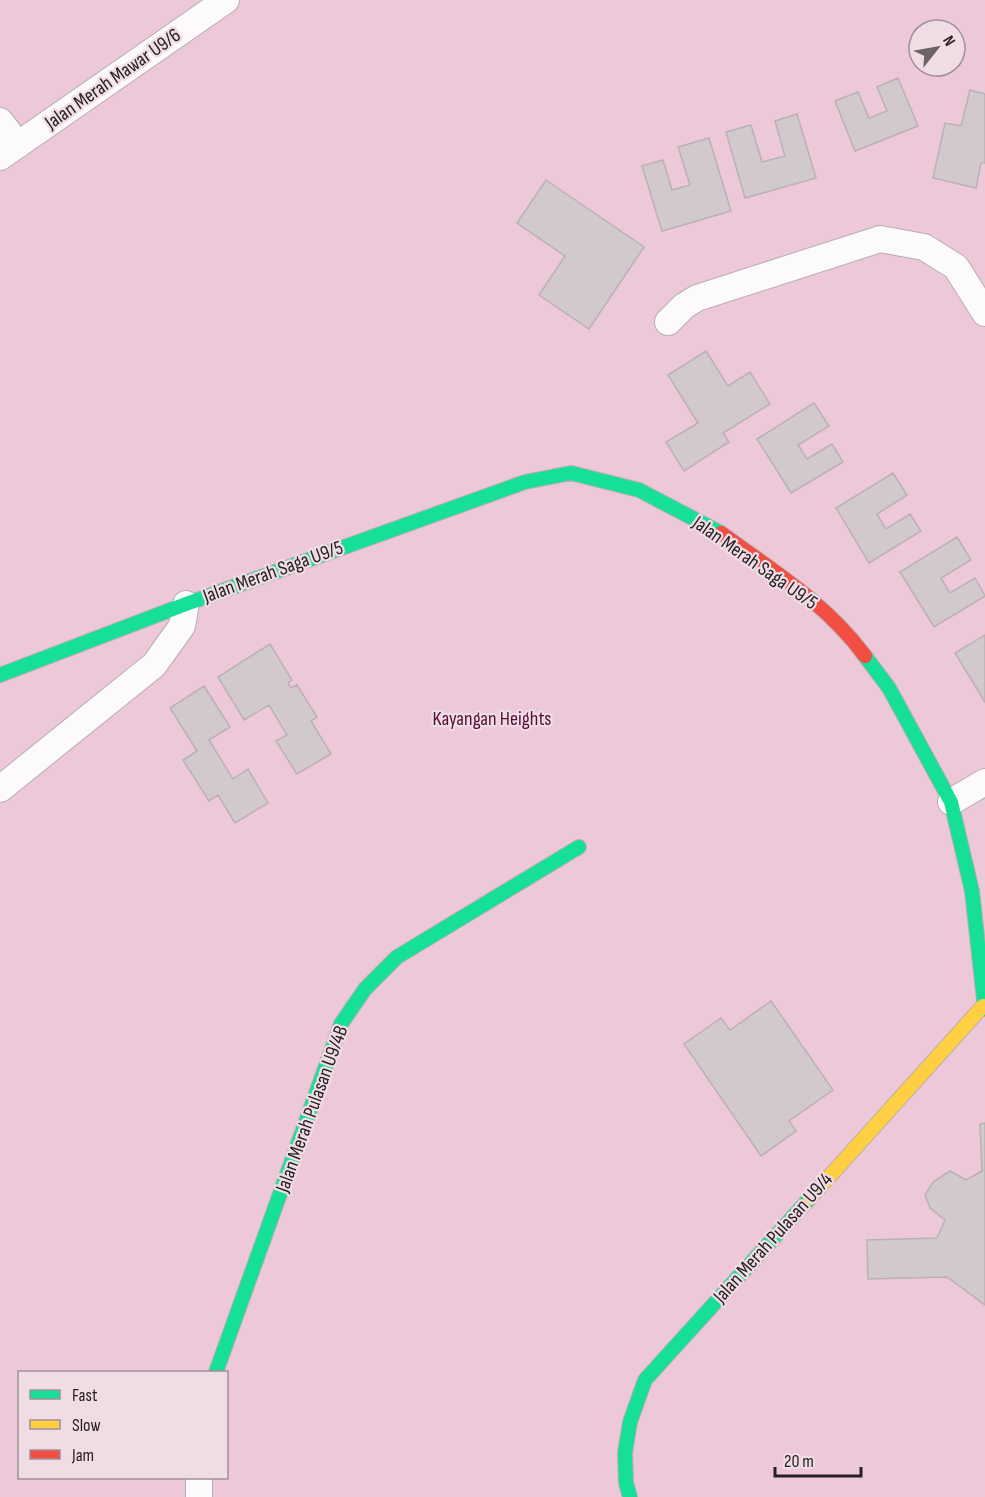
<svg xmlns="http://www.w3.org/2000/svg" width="985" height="1497" font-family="'Sofia Sans Condensed',sans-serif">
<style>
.green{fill:#ecc8d8;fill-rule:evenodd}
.building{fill:#d2c9cc;stroke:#bab1b5;stroke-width:1.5}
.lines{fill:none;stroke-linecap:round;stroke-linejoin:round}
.street-casing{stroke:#b7aeb2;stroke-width:28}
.fast-casing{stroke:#b7aeb2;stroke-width:16}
.slow-casing{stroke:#b7aeb2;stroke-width:16}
.jam-casing{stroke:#b7aeb2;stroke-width:16}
.street{stroke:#fcfafb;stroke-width:26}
.fast{stroke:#16e098;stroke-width:14}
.slow{stroke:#ffcf43;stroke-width:14}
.jam{stroke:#f24e42;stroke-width:14}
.labels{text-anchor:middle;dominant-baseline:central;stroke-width:4.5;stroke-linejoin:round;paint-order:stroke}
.street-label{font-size:20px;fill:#282124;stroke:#f0dce4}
.park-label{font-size:20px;fill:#540f37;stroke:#f0dce4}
</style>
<rect width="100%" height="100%" fill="#ece0e5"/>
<!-- green -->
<path class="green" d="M0,0H985V1497H0ZM919,30H955V66H919ZM20,1372H226V1478H20Z"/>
<!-- building -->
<path class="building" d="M898,78L918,126L855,151L835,101L858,92L869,118L887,111L877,87Z
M970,90L985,94V163H981L976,188L933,178L945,123L961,126Z
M797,114L816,178L745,198L726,132L751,125L762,162L785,156L775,121Z
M709,138L731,211L662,231L642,166L663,160L672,190L690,185L678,147Z
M546,180L644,247L589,329L539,295L565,256L517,223Z
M706,351L728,386L750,372L770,404L723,433L729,442L684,471L666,442L698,423L668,375Z
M814,403L829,426L798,445L807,459L832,444L843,462L791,493L757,439Z
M893,473L907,495L877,514L886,529L910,514L921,531L869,563L836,508Z
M957,537L971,560L941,578L950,593L975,578L985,596L934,627L900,572Z
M985,635V702L955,653Z
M270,644L292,680L288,683L291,688L297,685L317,717L311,721L331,754L297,774L276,741L287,735L269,705L244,720L218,677Z
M204,686L230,727L209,740L233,779L248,769L268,803L235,823L218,795L209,801L183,760L197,751L170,708Z
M771,1001L833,1090L789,1121L796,1131L761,1156L684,1044L721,1018L730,1030Z
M985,1123V1305L947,1277L868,1279L867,1240L937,1238L945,1220L930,1208L925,1195L933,1182L950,1171L966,1180L982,1171L980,1124Z"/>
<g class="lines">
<defs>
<path id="street" d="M0,121L18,145
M0,157L226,0
M668,322L684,306L697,298L880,239L924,247L956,267L985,313
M0,789L154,665L182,626L186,604
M951,802L985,782
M199,1497V1478"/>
<path id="fast" d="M865,656L889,688L951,802L972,891L985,1009
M0,675L186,604L525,482L571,473L639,490L721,533
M216,1372L341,1024L365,989L397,957L579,847
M630,1497L626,1483L625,1453L630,1422L645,1380L810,1198"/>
<path id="slow" d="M810,1198L983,1006"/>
<path id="jam" d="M721,533C772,570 827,604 865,656"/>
</defs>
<!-- street casing -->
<use href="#street" class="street-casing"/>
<!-- fast casing -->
<use href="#fast" class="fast-casing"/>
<!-- slow casing -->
<use href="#slow" class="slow-casing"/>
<!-- jam casing -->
<use href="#jam" class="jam-casing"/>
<!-- street -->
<use href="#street" class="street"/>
<!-- fast -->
<use href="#fast" class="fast"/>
<!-- slow -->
<use href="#slow" class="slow"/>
<!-- jam -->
<use href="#jam" class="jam"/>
</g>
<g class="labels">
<!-- street labels -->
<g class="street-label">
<text transform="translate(113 79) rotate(-35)">Jalan Merah Mawar U9/6</text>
<text transform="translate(755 563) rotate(35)">Jalan Merah Saga U9/5</text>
<text transform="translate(273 572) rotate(-20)">Jalan Merah Saga U9/5</text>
<text transform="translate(312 1109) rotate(-70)">Jalan Merah Pulasan U9/4B</text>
<text transform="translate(773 1238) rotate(-48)">Jalan Merah Pulasan U9/4</text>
</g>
<!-- park labels -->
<g class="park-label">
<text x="492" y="719">Kayangan Heights</text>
</g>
</g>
<!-- legend -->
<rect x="18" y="1371" width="210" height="108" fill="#f0dce4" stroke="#a09197" stroke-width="1.5"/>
<rect x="30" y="1390" width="30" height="9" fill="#16e098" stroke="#a09197" stroke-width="1.5"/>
<text x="72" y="1401" font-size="18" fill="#282124">Fast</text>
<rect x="30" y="1420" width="30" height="9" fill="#ffcf43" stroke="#a09197" stroke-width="1.5"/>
<text x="72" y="1431" font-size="18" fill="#282124">Slow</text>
<rect x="30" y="1450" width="30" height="9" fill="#f24e42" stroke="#a09197" stroke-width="1.5"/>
<text x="72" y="1461" font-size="18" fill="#282124">Jam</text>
<!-- north arrow -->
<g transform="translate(937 48) rotate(59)"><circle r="28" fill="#f0dce4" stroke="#a09197" stroke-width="1.5"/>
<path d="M0-4.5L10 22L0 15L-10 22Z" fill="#6d6468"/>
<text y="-9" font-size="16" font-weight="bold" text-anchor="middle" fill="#282124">N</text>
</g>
<!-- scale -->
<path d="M775 1467v9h86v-9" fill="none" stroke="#282124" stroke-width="3"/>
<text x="784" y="1467" font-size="18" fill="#282124" stroke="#f0dce4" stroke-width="4.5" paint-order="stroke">20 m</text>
</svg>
